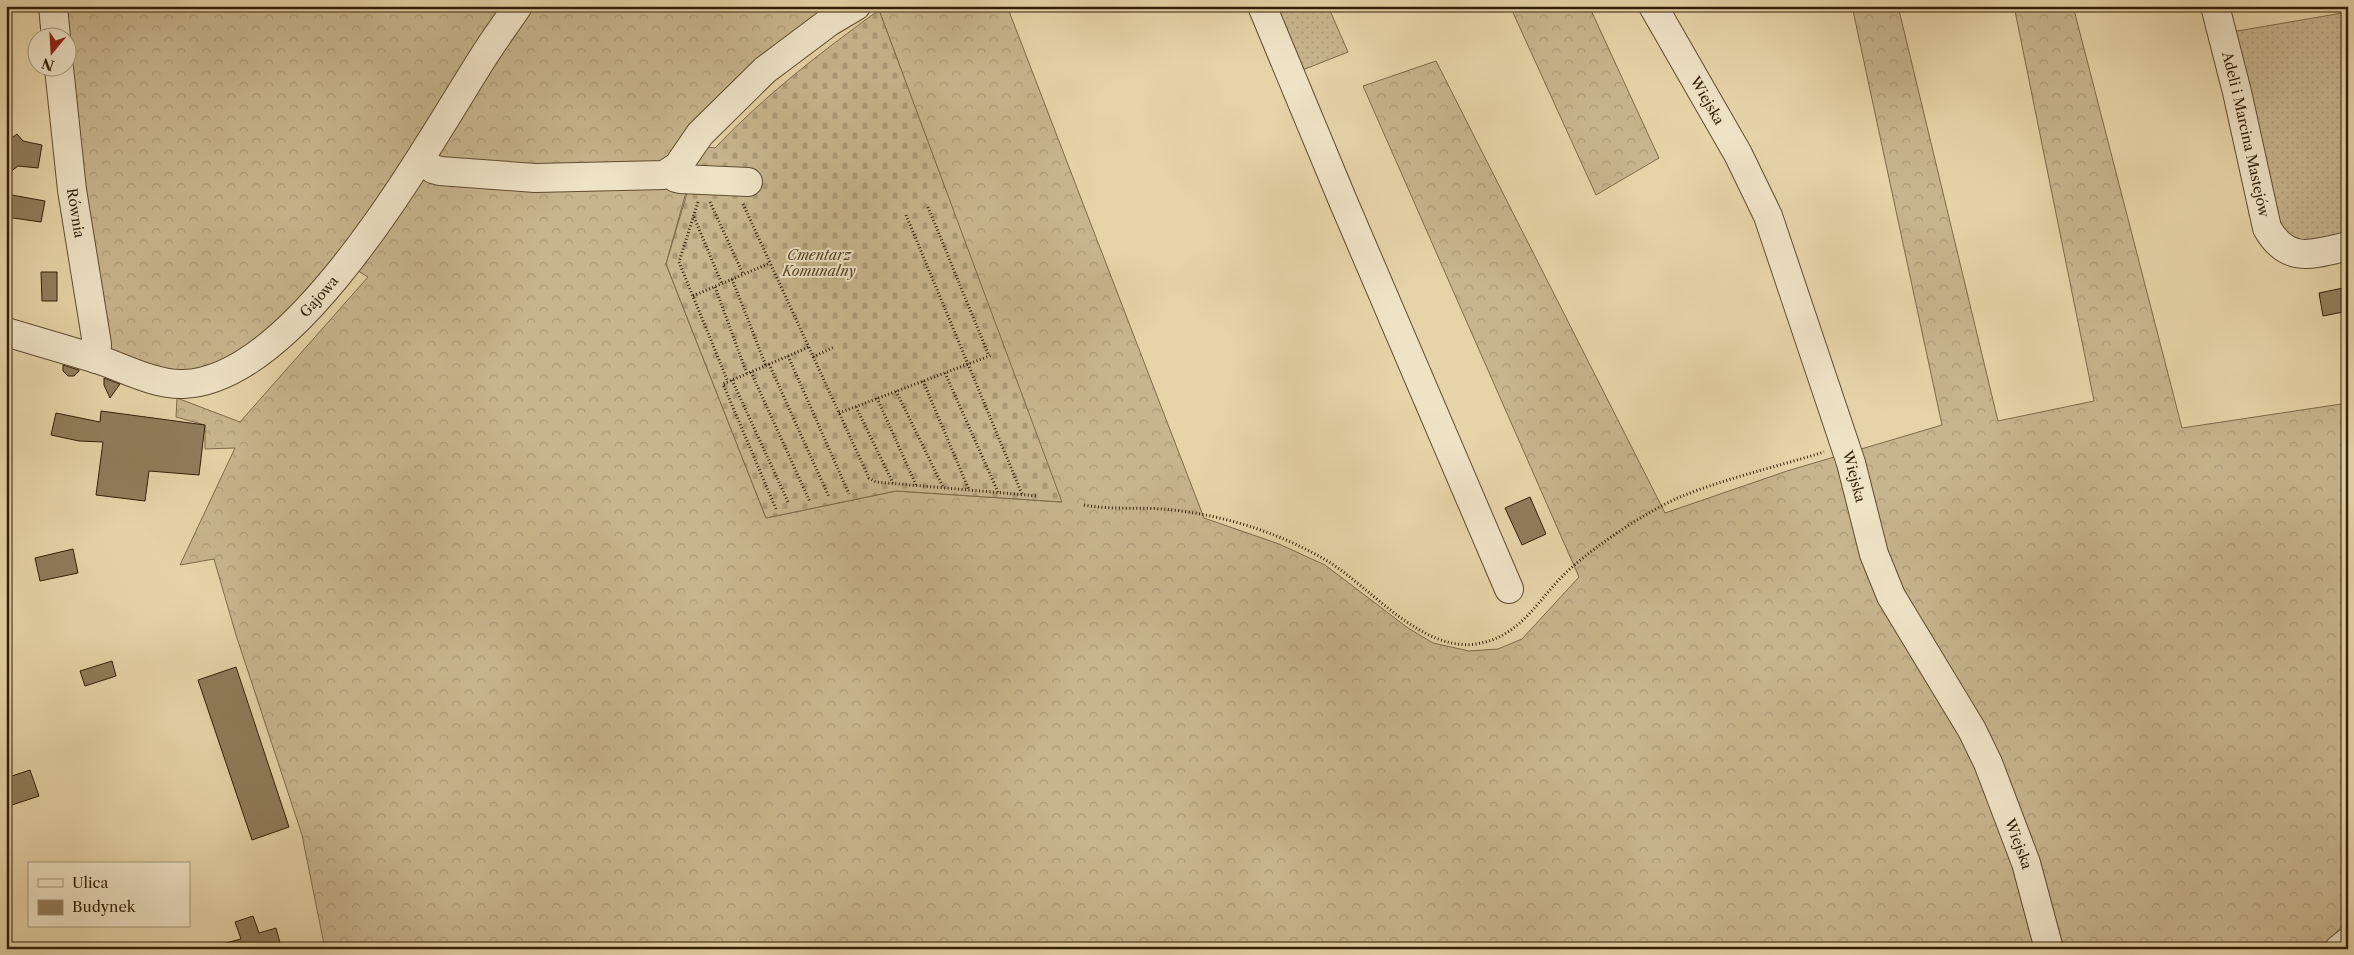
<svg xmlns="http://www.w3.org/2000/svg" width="2354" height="955" font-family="'Libre Caslon Text',serif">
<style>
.grass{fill:url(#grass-dots);stroke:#7c6a4a}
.forest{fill:url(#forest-crowns);stroke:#7c6a4a}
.cemetery{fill:url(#cemetery-stones);stroke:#7c6a4a}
.building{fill:#907d5b;stroke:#321f07}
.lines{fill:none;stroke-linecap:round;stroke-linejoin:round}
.minor-casing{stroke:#5f4c2f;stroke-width:30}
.path{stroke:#321f07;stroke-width:3;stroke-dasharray:1 2.5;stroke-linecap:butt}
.minor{stroke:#efe3c6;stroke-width:28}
.labels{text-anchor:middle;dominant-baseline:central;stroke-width:4;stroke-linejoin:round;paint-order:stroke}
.street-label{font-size:14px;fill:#321f07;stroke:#efe3c6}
.park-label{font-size:14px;font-style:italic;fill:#574428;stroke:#efe3c6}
</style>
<defs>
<pattern id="grass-dots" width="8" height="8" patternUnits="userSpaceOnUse" patternTransform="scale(1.25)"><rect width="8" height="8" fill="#c7b58d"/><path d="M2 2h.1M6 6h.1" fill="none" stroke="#ab9b78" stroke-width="1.8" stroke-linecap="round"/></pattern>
<pattern id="forest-crowns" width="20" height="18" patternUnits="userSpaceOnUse" patternTransform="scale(1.25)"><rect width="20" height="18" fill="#c7b58d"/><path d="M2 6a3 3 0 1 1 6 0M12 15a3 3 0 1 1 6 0" fill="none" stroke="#ab9b78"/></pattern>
<pattern id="cemetery-stones" width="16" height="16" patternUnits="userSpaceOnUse" patternTransform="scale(1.25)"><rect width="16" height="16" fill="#c7b58d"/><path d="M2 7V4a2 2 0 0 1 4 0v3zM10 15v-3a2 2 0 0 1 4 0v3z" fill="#ab9b78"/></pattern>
</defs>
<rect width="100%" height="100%" fill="#e6d4a8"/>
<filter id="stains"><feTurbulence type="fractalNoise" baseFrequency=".004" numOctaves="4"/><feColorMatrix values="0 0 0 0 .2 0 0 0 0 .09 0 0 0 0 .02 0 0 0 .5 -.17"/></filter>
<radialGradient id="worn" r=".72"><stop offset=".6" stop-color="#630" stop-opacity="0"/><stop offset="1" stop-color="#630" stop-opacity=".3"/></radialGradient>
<!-- grass -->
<path class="grass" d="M1270,6H1328L1348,52L1295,73Z
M2348,12V240L2317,246L2280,235L2226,33Z"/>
<!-- forest -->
<path class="forest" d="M58,6H504L373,211L276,327L230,360L186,374L104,354L68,68V38Z
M529,6H844L677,151L650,168L433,162Z
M900,6H1007L1204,518L1279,544L1325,565L1408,628L1433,643L1469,651L1498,649L1522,639L1579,577L1363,86L1436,61L1665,513L1787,471L1942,425L1852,6H1898L1998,421L2094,401L2014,6H2073L2182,428L2348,403V919L2322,949H325L302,835L236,635L214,559L180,565L235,448L205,449V425L176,417L177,398L240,422L368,277L355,269L422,178L688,185L666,264L766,518L896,491L1061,502L879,10Z
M1510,6H1589L1659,158L1596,195Z"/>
<!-- cemetery -->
<path class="cemetery" d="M879,10L1062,502L896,491L766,518L666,264L701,146L715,148C765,95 820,53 879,10Z"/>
<!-- building -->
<path class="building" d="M17,134L23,141L42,145L38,168L18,166L6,175V142Z
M6,194L45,201L41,222L6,217Z
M41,272H57V301H42Z
M2348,287V311L2323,316L2319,293Z
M63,365L79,370V371L74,376H68L63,371Z
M104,378L120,384L110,398L104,385Z
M101,411L205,425L199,475L149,471L145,501L96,495L103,442L79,441L51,435L56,413L100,422Z
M1530,497L1546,534L1522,545L1505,508Z
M73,549L78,573L40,581L35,558Z
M112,661L116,676L85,686L80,671Z
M236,667L289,827L252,840L198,680Z
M30,770L39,796L6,807V778Z
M253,916L259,933L276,928L280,943L264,949H222V944L241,939L235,922Z"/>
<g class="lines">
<defs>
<g id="minor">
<path d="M53,6L56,38"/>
<path d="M1262,6L1343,201L1509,589"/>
<path id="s1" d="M1653,6L1738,154L1768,216L1851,463L1874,554L1891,596L1972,730L1988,763L2026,863L2049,949"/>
<path id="s2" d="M2215,6L2237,92L2267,228C2288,265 2314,254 2348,246"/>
<path id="s3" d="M59,68L72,190L97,344L96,359"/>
<path d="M420,160L433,169L440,171L535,178L664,175L678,166L700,134L765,70L829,22L856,6"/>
<path d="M672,172L676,178L680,179L748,182"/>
<path id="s4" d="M6,332C36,341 67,350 97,359C124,368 155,385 183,384C298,381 426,147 482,59C493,41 506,24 518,6"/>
<path d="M2339,949L2348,942"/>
</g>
</defs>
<!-- minor casing -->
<use href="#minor" class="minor-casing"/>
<!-- path -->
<path class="path" d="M698,202L679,262L728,382
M710,202L743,274
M743,204L869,478L876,482L1038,496
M928,207L989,356
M906,215L1022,494
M694,217L722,284
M732,279L766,366
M715,287L747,374
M693,296L770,263
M788,356L849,494
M813,357L834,347
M769,364L829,497
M751,372L810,502
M945,373L998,492
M732,380L789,504
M923,381L969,490
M896,391L943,487
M877,398L916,485
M856,407L893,483
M839,413L992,355
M1084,505C1110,510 1136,507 1163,509C1221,514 1279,532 1329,562C1371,588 1422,652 1476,644C1523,637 1539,596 1571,568C1601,542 1644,513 1680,497C1726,478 1776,467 1824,452
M776,509L723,384L809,347"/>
<!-- minor -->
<use href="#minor" class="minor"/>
</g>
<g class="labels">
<!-- street labels -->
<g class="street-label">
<text stroke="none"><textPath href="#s1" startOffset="109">Wiejska</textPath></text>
<text stroke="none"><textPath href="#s2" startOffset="132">Adeli i Marcina Mastejów</textPath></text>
<text stroke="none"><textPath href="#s3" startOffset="146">Równia</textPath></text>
<text stroke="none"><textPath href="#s4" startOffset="351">Gajowa</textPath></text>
<text stroke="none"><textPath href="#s1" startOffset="514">Wiejska</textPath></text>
<text stroke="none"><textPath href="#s1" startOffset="919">Wiejska</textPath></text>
</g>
<!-- park labels -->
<g class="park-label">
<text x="819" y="255">Cmentarz<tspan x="819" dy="16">Komunalny</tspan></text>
</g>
</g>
<!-- margin -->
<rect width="2354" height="955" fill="none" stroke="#e6d4a8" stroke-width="25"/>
<rect x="8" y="8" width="2339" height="940" fill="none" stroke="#321f07" stroke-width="2.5"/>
<rect x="12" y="12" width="2329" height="930" fill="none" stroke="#321f07"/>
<!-- legend -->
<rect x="28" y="862" width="162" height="65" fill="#efe3c6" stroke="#a3957a"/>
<rect x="38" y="879" width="25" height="8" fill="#efe3c6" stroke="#a3957a"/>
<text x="72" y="888" font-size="15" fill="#321f07">Ulica</text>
<rect x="38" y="900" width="25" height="15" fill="#907d5b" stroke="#a3957a"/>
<text x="72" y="912" font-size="15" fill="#321f07">Budynek</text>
<!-- north arrow -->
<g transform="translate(52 52) rotate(198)"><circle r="24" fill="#efe3c6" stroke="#a3957a"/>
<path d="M0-4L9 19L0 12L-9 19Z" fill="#8f2418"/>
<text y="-8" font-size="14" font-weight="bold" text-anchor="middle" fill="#321f07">N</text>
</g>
<rect width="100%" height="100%" filter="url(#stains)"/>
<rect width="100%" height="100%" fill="url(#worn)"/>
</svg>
